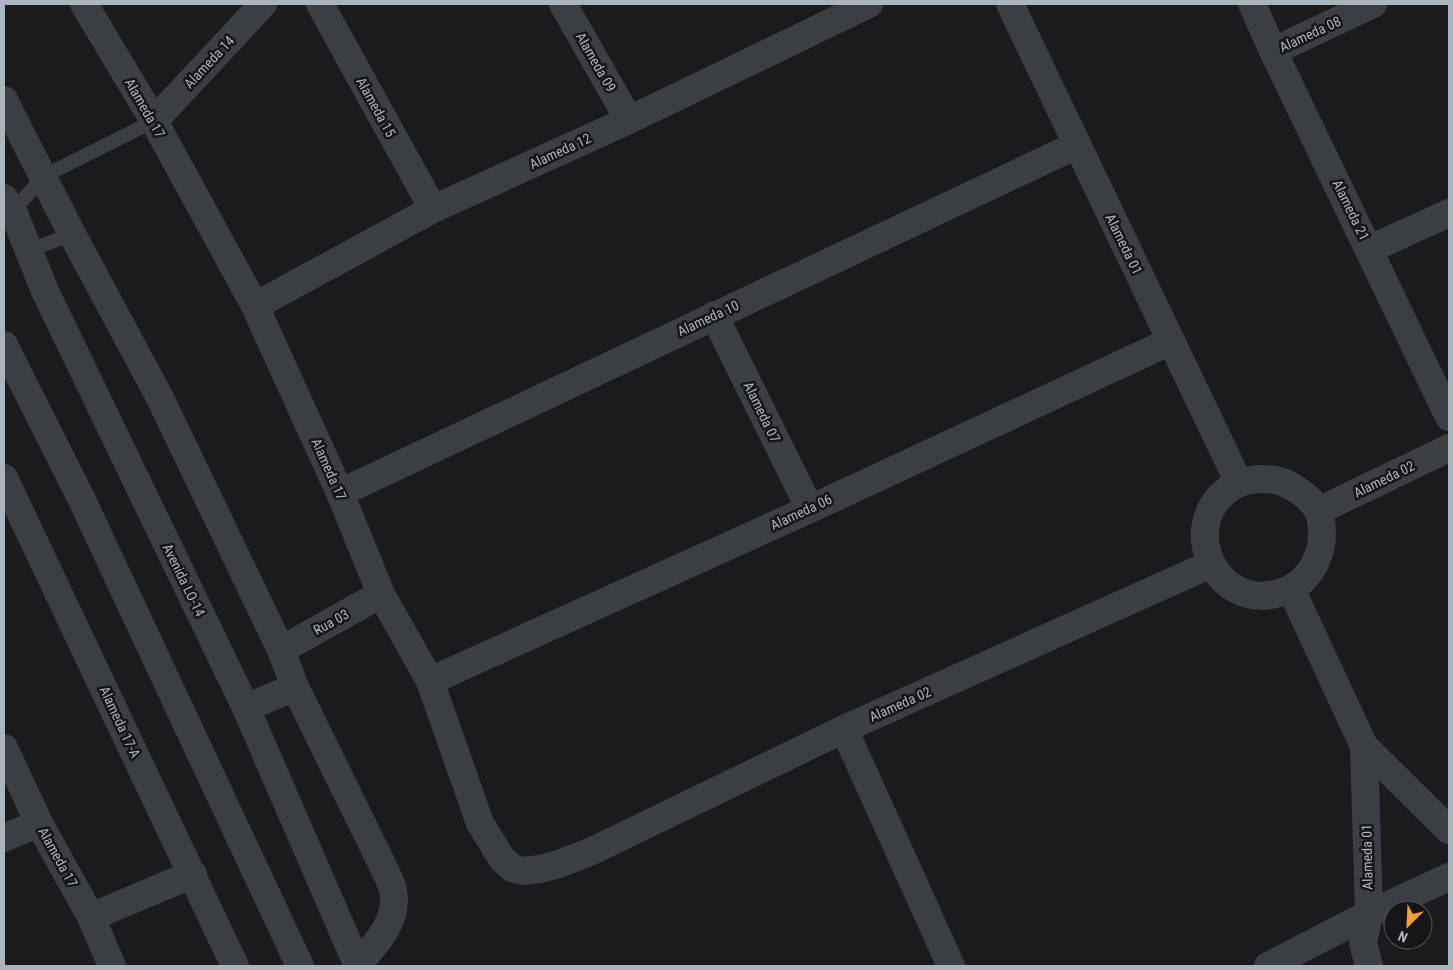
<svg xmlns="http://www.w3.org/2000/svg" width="1453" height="970" font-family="'Roboto Condensed',sans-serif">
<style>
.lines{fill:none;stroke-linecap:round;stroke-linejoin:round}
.service{stroke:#3b3e43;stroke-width:14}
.minor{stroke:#3b3e43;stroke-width:28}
.tertiary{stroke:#3b3e43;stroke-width:28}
.labels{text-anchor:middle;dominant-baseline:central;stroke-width:5;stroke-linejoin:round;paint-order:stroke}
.street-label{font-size:14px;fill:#acb4be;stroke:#161619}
</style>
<rect width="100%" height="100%" fill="#1b1b1e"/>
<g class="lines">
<!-- service -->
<path class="service" d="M13,211L44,176L154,121
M28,251L72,234"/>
<!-- minor -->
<path class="minor" d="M84,4L154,121L255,306L340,493L381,594L430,681L480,823L502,859L512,868L523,871L540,869L559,864L592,851L844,729L1211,564
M320,4L433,209
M563,4L629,120
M1010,4L1239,483
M1252,4L1273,51L1449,417
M1273,51L1373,4
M4,100L72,234L159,396L281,650L295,687L382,864C385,872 391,881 393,890C399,921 376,944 357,965
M154,121L263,4
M1370,249L1449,213
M255,306L433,209L629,120L869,4
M714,315L810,509
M4,478L235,966
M1257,479C1263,479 1270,479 1276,480C1290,483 1312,498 1318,511C1323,520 1323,543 1319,553C1313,572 1301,586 1282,592C1213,616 1172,515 1239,483C1244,481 1251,480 1257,479Z
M340,493L1077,145
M1318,511L1449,448
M1291,589L1364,746L1449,830
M281,650L381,594
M430,681L810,509L1171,341
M246,708L295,687
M844,729L951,966
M1364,746L1369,914L1363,943L1369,966
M4,748L39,823L91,917L112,966
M4,838L39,823
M91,917L193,874"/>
<!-- tertiary -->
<path class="tertiary" d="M4,198L13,211L45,291L246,708L358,966
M4,345L81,498L300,966
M1268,966L1369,914L1449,877"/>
</g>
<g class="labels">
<!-- street labels -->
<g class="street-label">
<text transform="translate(1310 34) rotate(-25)">Alameda 08</text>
<text transform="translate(209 62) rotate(-47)">Alameda 14</text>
<text transform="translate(596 62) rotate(60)">Alameda 09</text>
<text transform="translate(376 107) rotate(61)">Alameda 15</text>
<text transform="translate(145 108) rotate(60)">Alameda 17</text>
<text transform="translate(560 151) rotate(-25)">Alameda 12</text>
<text transform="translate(1351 210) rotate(64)">Alameda 21</text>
<text transform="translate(1124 244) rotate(64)">Alameda 01</text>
<text transform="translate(708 318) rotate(-25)">Alameda 10</text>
<text transform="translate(762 412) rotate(64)">Alameda 07</text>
<text transform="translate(329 469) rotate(66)">Alameda 17</text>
<text transform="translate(1384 479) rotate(-26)">Alameda 02</text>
<text transform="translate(801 512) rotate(-25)">Alameda 06</text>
<text transform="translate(184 580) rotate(64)">Avenida LO-14</text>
<text transform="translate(331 622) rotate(-29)">Rua 03</text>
<text transform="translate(900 704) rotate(-24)">Alameda 02</text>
<text transform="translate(120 722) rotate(65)">Alameda 17-A</text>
<text transform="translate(58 857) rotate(61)">Alameda 17</text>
<text transform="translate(1367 857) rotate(-91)">Alameda 01</text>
</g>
</g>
<!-- border -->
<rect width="1453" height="970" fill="none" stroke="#acb4be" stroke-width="10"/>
<!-- north arrow -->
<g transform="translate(1408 925) rotate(204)"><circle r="24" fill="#161619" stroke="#52555b"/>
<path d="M0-4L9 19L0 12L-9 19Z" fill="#ff9e31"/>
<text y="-8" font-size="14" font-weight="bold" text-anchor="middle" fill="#acb4be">N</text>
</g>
</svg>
